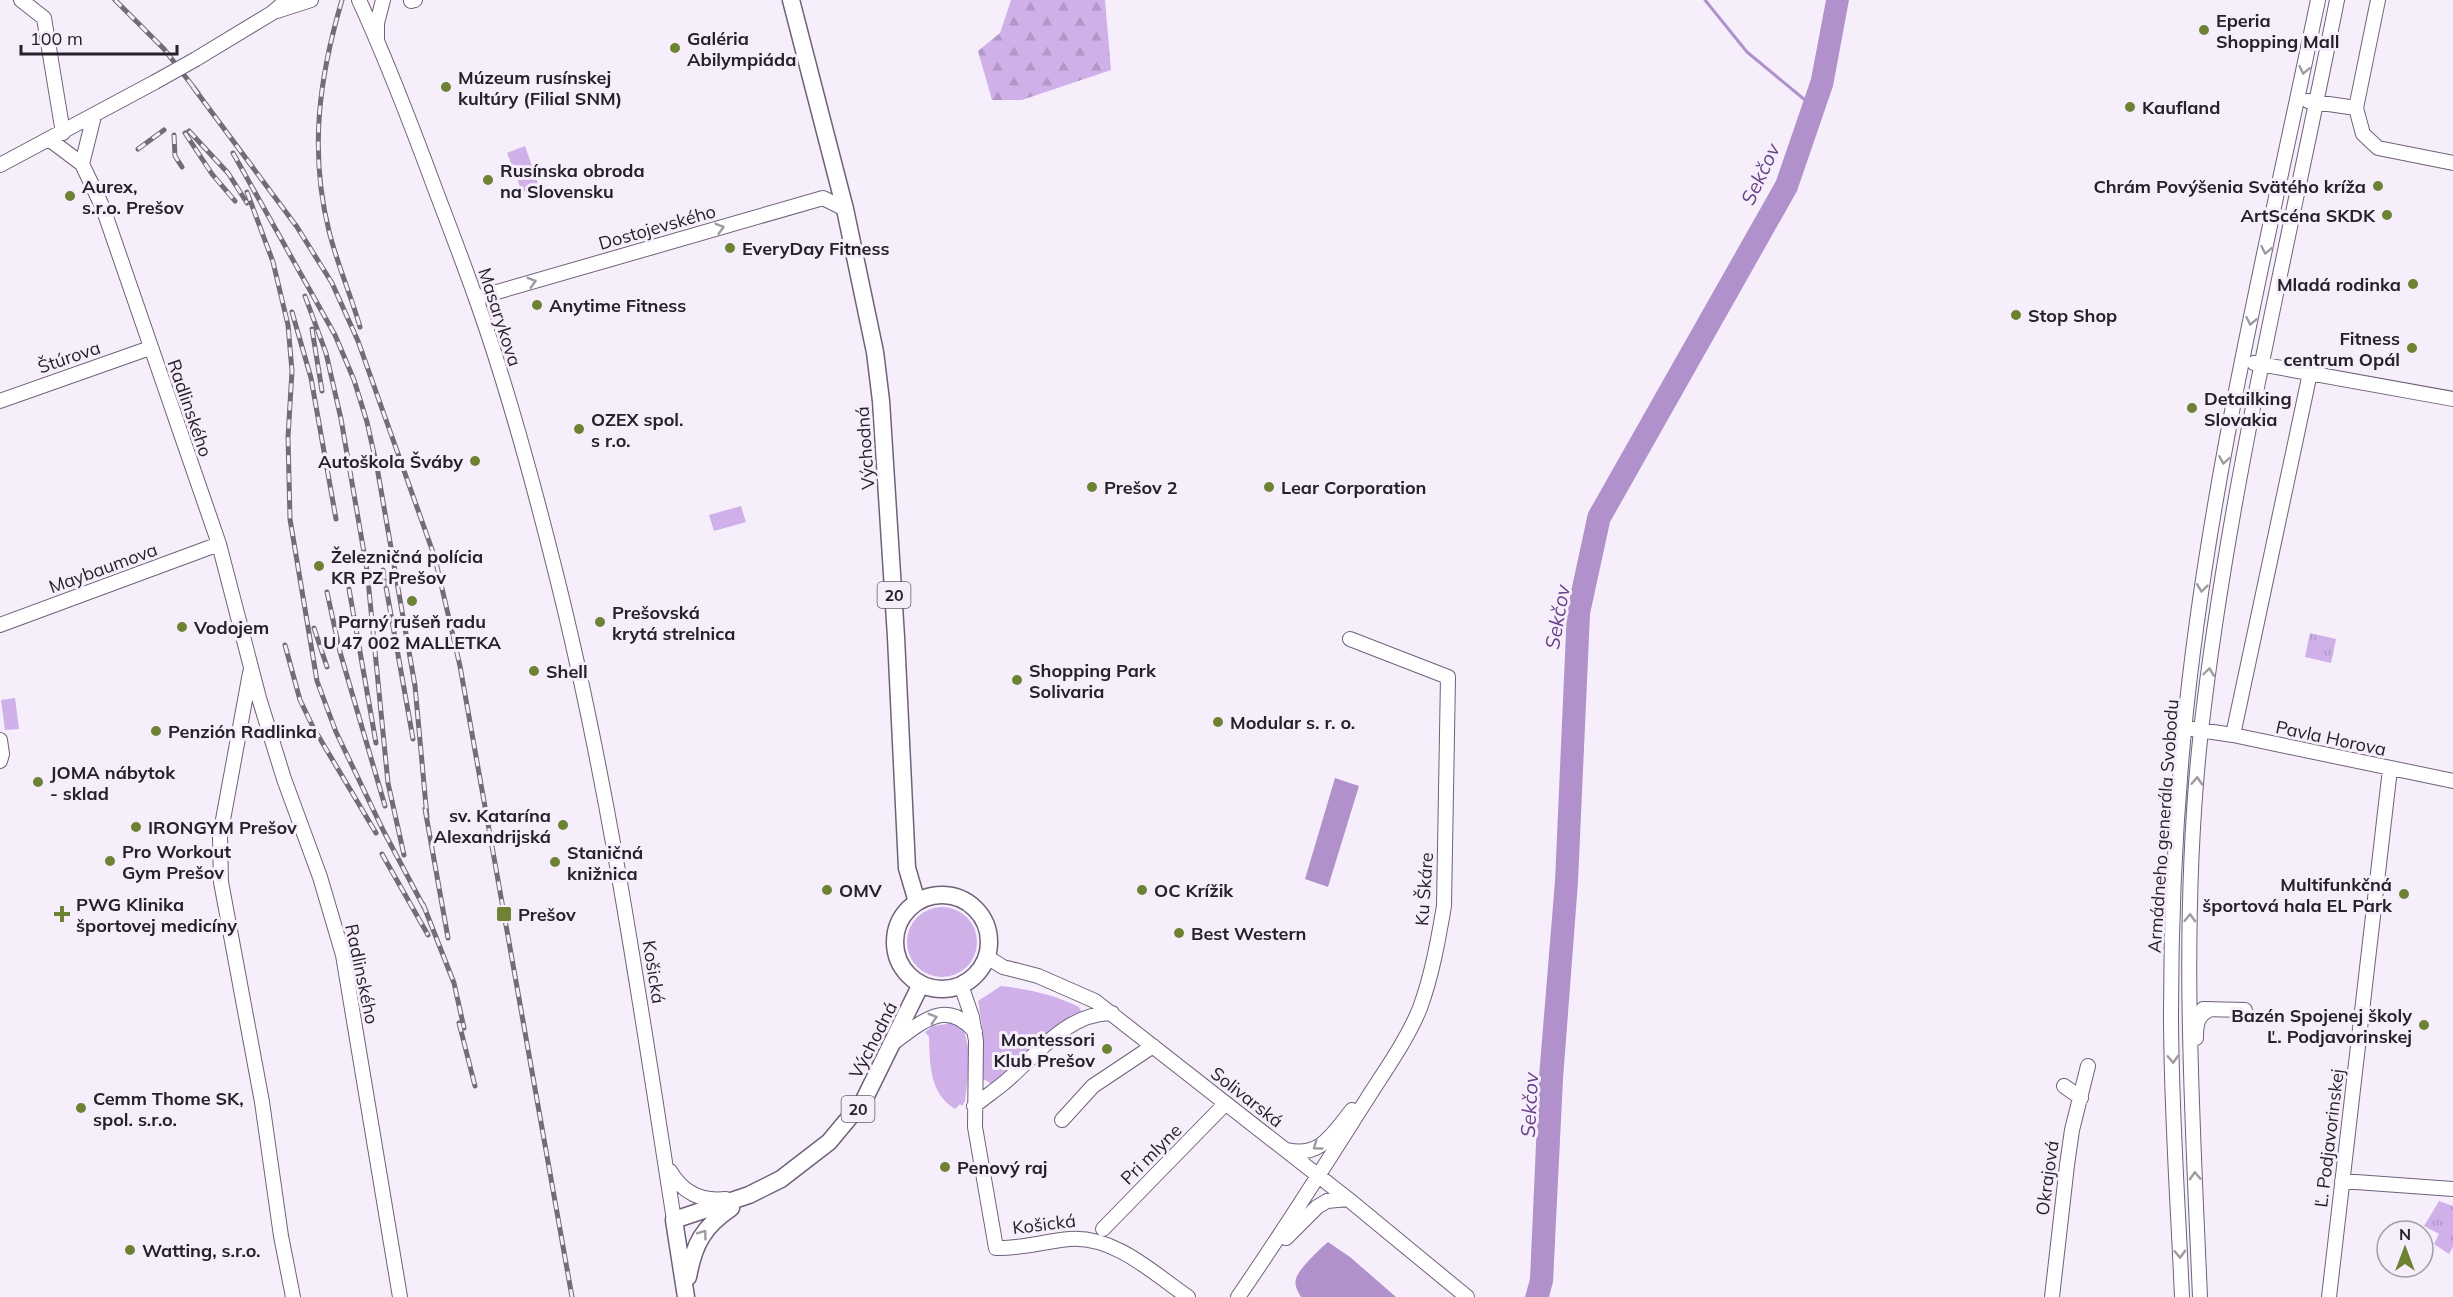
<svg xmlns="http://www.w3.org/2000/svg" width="2453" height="1297" font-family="Mulish,sans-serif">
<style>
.green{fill:#cfb0e9}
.forest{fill:url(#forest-firs)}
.park{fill:url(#park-tufts)}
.water{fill:#b191cb}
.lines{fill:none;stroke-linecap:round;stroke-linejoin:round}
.stream{stroke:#b191cb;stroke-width:3}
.minor-casing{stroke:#6f617b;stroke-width:16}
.major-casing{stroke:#6f617b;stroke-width:19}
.minor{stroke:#fff;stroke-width:14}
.major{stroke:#fff;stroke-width:16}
.rail-casing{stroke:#726c77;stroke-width:5}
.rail{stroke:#f6effb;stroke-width:3;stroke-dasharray:9;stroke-linecap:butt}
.minor-bridge-casing{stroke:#6f617b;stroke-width:16;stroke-linecap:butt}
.minor-bridge{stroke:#fff;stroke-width:14}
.oneway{stroke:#9e9ba0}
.poi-dot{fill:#6d8233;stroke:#f6effb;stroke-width:2}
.labels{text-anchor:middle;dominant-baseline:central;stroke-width:6;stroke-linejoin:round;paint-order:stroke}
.shield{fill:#f6effb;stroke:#655f6a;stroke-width:1.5}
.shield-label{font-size:16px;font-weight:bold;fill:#27212c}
.poi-label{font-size:18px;font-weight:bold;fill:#27212c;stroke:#f6effb;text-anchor:start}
.street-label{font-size:18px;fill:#27212c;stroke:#f6effb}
.water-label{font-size:20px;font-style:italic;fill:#694188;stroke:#f6effb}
</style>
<defs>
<pattern id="forest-firs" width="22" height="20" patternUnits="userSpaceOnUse" patternTransform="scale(1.5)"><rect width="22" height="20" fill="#cfb0e9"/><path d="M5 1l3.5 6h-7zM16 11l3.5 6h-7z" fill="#b297c8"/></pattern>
<pattern id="park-tufts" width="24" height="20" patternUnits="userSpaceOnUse" patternTransform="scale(1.5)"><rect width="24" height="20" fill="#cfb0e9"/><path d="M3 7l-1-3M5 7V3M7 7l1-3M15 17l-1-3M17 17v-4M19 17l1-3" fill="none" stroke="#b297c8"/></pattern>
</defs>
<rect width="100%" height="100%" fill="#f6effb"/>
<!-- green -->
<path class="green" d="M525,146L539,186L522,192L507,153Z
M741,506L746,522L714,531L709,515Z
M15,698L19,729L5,730L1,700Z
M907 942a35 35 0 1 1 70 0a35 35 0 1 1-70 0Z
M1001,986C1028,989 1055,995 1079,1007L1081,1012L1067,1022L1004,1078L992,1084L983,1079L982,1025L978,1001Z
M948,1020L964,1030L970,1055L965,1101L962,1106L960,1104L955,1109C929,1093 930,1064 929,1037L925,1032L933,1026L947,1024Z"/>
<!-- forest -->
<path class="forest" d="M1011,0H1105L1111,70L1022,100H992L978,51L1000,33Z"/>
<!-- park -->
<path class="park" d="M2310,633L2336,639L2331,663L2305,657Z
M2439,1201L2453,1206V1247L2449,1254L2434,1244L2439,1234L2424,1226Z"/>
<!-- water -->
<path class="water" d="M1826,0H1849L1833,86L1797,191L1610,522L1590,614L1578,882L1563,1079L1553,1282L1549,1297H1525L1530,1279L1539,1077L1555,881L1567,610L1588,513L1776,181L1811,79Z
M1335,778L1359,786L1328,887L1305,879Z
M1328,1242L1350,1257L1396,1297H1301C1298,1292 1294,1285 1296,1279C1298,1269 1320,1249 1328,1242Z"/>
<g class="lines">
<!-- stream -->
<path class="stream" d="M1705,0L1747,52L1805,100"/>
<defs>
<path id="minor" d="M21,0L44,18L63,133
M359,0C388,63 413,129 437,194C450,228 463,262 475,296C507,385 532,478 555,570C609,784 640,1003 674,1220
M2378,0L2356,108L2363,134L2378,148L2453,163
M411,1L415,0
M277,11L311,0
M377,38V23L383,0
M196,59L272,13L287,0
M2308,101L2356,108
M50,140L82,164L103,208L219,544L259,698L284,779L320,877L343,955L400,1297
M82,164L94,116
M0,165L155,82
M476,298L823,198L845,209
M2254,363L2453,399
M0,401L150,348
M0,625L219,544
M250,673L220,836L221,882L262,1102L281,1236L293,1297
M2193,729L2233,735L2453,781
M2233,735L2310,373
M0,740L2,754L0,761
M987,957L1003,967L1038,976L1095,1001L1348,1199L1467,1297
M961,985L972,1017L976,1041L975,1127L996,1248C1021,1249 1045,1241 1070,1239C1115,1236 1153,1273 1188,1297
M2203,1009L2245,1010
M2196,1038C2196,1024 2197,1015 2211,1009
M893,1043C921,1023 946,997 975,1032
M2064,1086L2081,1098
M974,1106C984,1098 994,1091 1004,1083C1036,1056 1066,1013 1112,1013
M1062,1120L1093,1086L1153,1046
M1287,1150C1321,1158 1333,1133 1352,1110
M670,1171C682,1192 701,1202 726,1199
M2342,1181L2453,1189
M1103,1229L1225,1104
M1286,1238L1317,1207L1327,1201L1348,1199
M1238,1297C1283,1232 1325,1165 1367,1099C1386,1069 1407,1040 1420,1008C1432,975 1438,941 1444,906L1448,677L1350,639
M2052,1297L2067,1165L2072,1130L2088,1066
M2182,1297C2178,1203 2171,1108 2171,1014C2171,920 2175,825 2184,731C2208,485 2268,242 2318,0
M2200,1297C2192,1109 2180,919 2201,731C2229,485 2289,243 2337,0
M2329,1297L2390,769"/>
<path id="major" d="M791,0L845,209L875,352L881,401L896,637L907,868L917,902
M895 942a47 47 0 1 1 94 0a47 47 0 1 1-94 0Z
M688,1277C694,1244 703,1227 731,1208
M686,1297L674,1220L749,1195L781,1179L829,1142L864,1100L921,984"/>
</defs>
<!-- minor casing -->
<use href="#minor" class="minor-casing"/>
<!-- major casing -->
<use href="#major" class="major-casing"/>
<!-- minor -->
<use href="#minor" class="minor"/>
<!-- major -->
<use href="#major" class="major"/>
<defs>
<path id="rail" d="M115,0L164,49L198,93
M342,0C319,78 309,151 329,231C337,264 351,295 360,327
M193,87L297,227L332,283L358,341L435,558L460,666L572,1297
M189,131L228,173L247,203
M185,133L212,174L235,201
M174,135L175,156L182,167
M138,149L164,130
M233,153L335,335L354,380L367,422L377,467L415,686L427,817
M247,192L273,262L288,325L292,371L288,437L290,519L317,681L336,732L383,830L426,911
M305,296L326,353L341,419L367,570L388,783L404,855
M292,312L311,378L336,519
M312,329L322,391
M383,570L413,739
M349,589L376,743
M327,592L340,652L385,806
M314,628L327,667
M285,645L300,700L313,727L376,833
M425,809L448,938
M382,854L428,935
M423,904L454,983L464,1028
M459,1023L475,1086"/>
</defs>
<!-- rail casing -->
<use href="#rail" class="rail-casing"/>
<!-- rail -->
<use href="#rail" class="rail"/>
<defs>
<path id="minor-bridge" d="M155,82L196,59"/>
</defs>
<!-- minor-bridge casing -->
<use href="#minor-bridge" class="minor-bridge-casing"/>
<!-- minor-bridge -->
<use href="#minor-bridge" class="minor-bridge"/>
</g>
<!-- one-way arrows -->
<defs><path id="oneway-chevron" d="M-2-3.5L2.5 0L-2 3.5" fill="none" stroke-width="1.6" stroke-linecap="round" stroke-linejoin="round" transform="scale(1.5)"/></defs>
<g class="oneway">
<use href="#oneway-chevron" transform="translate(2304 70) rotate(102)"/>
<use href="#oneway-chevron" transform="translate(720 228) rotate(-16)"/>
<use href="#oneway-chevron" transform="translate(2266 250) rotate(101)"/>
<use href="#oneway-chevron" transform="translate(532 282) rotate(-16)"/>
<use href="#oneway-chevron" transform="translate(2251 321) rotate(101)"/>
<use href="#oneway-chevron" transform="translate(2224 460) rotate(100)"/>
<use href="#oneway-chevron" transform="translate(2202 588) rotate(97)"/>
<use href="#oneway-chevron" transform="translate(2209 672) rotate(-82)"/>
<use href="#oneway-chevron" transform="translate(2197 781) rotate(-87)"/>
<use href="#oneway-chevron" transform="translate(2190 918) rotate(-88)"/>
<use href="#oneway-chevron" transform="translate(933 1018) rotate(-17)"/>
<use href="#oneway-chevron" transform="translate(2173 1059) rotate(88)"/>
<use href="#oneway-chevron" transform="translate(1317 1146) rotate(144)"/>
<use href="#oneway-chevron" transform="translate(2195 1176) rotate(-92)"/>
<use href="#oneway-chevron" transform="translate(703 1234) rotate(-54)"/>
<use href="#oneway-chevron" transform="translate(2180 1254) rotate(88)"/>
</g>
<!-- markers -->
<g class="poi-dot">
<circle cx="2204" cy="30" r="6"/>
<circle cx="675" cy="48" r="6"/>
<circle cx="446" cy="87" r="6"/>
<circle cx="2130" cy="107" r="6"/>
<circle cx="488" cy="180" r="6"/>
<circle cx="2378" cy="186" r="6"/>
<circle cx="70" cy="196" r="6"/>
<circle cx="2387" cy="215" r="6"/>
<circle cx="730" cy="248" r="6"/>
<circle cx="2413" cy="284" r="6"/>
<circle cx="537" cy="305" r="6"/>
<circle cx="2016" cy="315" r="6"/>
<circle cx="2412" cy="348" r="6"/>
<circle cx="2192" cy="408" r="6"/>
<circle cx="579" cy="429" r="6"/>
<circle cx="475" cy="461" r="6"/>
<circle cx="1092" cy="487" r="6"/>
<circle cx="1269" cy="487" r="6"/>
<circle cx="319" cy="566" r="6"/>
<circle cx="412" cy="601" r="6"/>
<circle cx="600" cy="622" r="6"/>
<circle cx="182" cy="627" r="6"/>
<circle cx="534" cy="671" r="6"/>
<circle cx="1017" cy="680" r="6"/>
<circle cx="1218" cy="722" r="6"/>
<circle cx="156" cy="731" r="6"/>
<circle cx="38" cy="782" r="6"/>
<circle cx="563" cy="825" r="6"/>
<circle cx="136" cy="827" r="6"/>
<circle cx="110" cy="861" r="6"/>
<circle cx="555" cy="862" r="6"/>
<circle cx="827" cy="890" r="6"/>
<circle cx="1142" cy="890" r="6"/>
<circle cx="2404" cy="894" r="6"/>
<path d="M59 905h6v6h6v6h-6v6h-6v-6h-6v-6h6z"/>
<rect x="496" y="906" width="16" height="16" rx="3"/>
<circle cx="1179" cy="933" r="6"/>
<circle cx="2424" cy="1025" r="6"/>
<circle cx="1107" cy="1049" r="6"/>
<circle cx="81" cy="1108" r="6"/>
<circle cx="945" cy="1167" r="6"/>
<circle cx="130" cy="1250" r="6"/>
</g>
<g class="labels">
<!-- shield labels -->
<g class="shield">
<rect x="877.5" y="582" width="33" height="26" rx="4.5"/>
<rect x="841.5" y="1096" width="33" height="26" rx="4.5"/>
</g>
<g class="shield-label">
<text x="894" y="595">20</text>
<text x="858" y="1109">20</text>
</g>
<!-- poi labels -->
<g class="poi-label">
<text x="2216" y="20">Eperia<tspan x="2216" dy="21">Shopping Mall</tspan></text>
<text x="687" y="38">Galéria<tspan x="687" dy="21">Abilympiáda</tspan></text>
<text x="458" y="77">Múzeum rusínskej<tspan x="458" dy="21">kultúry (Filial SNM)</tspan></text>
<text x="2142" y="107">Kaufland</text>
<text x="500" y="170">Rusínska obroda<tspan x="500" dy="21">na Slovensku</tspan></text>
<text x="82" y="186">Aurex,<tspan x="82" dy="21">s.r.o. Prešov</tspan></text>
<text x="2366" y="186" text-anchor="end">Chrám Povýšenia Svätého kríža</text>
<text x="2375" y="215" text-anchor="end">ArtScéna SKDK</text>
<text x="742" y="248">EveryDay Fitness</text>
<text x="2401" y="284" text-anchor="end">Mladá rodinka</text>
<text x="549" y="305">Anytime Fitness</text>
<text x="2028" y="315">Stop Shop</text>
<text x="2400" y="338" text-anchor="end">Fitness<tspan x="2400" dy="21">centrum Opál</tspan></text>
<text x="2204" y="398">Detailking<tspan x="2204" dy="21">Slovakia</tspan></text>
<text x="591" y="419">OZEX spol.<tspan x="591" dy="21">s r.o.</tspan></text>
<text x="463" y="461" text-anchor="end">Autoškola Šváby</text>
<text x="1104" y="487">Prešov 2</text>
<text x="1281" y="487">Lear Corporation</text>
<text x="331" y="556">Železničná polícia<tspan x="331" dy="21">KR PZ Prešov</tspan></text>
<text x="612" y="612">Prešovská<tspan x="612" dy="21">krytá strelnica</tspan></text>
<text x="412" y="621" text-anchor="middle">Parný rušeň radu<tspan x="412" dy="21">U 47 002 MALLETKA</tspan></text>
<text x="194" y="627">Vodojem</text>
<text x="1029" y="670">Shopping Park<tspan x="1029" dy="21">Solivaria</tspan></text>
<text x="546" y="671">Shell</text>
<text x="1230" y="722">Modular s. r. o.</text>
<text x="168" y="731">Penzión Radlinka</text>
<text x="50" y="772">JOMA nábytok<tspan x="50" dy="21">- sklad</tspan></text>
<text x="551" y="815" text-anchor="end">sv. Katarína<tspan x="551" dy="21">Alexandrijská</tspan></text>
<text x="148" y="827">IRONGYM Prešov</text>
<text x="122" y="851">Pro Workout<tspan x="122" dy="21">Gym Prešov</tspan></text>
<text x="567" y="852">Staničná<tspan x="567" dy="21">knižnica</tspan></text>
<text x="2392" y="884" text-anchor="end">Multifunkčná<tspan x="2392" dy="21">športová hala EL Park</tspan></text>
<text x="839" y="890">OMV</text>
<text x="1154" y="890">OC Krížik</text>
<text x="76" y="904">PWG Klinika<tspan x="76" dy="21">športovej medicíny</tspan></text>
<text x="518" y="914">Prešov</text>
<text x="1191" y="933">Best Western</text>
<text x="2412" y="1015" text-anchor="end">Bazén Spojenej školy<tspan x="2412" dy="21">Ľ. Podjavorinskej</tspan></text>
<text x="1095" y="1039" text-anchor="end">Montessori<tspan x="1095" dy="21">Klub Prešov</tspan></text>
<text x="93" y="1098">Cemm Thome SK,<tspan x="93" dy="21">spol. s.r.o.</tspan></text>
<text x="957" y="1167">Penový raj</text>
<text x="142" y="1250">Watting, s.r.o.</text>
</g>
<!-- street labels -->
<g class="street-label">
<text transform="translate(657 227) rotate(-16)">Dostojevského</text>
<text transform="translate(500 317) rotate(72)">Masarykova</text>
<text transform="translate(69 357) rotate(-19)">Štúrova</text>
<text transform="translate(190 408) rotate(71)">Radlinského</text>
<text transform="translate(865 448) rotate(-94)">Východná</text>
<text transform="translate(103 568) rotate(-20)">Maybaumova</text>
<text transform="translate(2331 738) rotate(12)">Pavla Horova</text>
<text transform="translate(2163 826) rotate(-86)">Armádneho generála Svobodu</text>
<text transform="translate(1424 889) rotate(-86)">Ku Škáre</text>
<text transform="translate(654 972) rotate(81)">Košická</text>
<text transform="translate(362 974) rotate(78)">Radlinského</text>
<text transform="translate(873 1040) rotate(-63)">Východná</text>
<text transform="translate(1247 1097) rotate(38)">Solivarská</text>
<text transform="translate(2329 1138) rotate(-83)">Ľ. Podjavorinskej</text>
<text transform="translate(1151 1154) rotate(-45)">Pri mlyne</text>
<text transform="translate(2047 1178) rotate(-82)">Okrajová</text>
<text transform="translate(1044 1224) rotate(-7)">Košická</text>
</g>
<!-- water labels -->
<g class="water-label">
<text transform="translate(1760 174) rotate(-65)">Sekčov</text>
<text transform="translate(1557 617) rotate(-80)">Sekčov</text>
<text transform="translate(1529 1105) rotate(-87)">Sekčov</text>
</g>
</g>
<!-- north arrow -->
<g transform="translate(2405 1249)"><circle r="28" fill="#f6effb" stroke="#a39da8" stroke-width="1.5"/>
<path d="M0-4.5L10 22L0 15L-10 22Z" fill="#6d8233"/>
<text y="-9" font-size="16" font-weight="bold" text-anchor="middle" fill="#27212c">N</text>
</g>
<!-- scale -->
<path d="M21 45v9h156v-9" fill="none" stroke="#27212c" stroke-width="3"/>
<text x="30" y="45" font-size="18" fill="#27212c" stroke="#f6effb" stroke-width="4.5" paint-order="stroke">100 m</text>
</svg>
